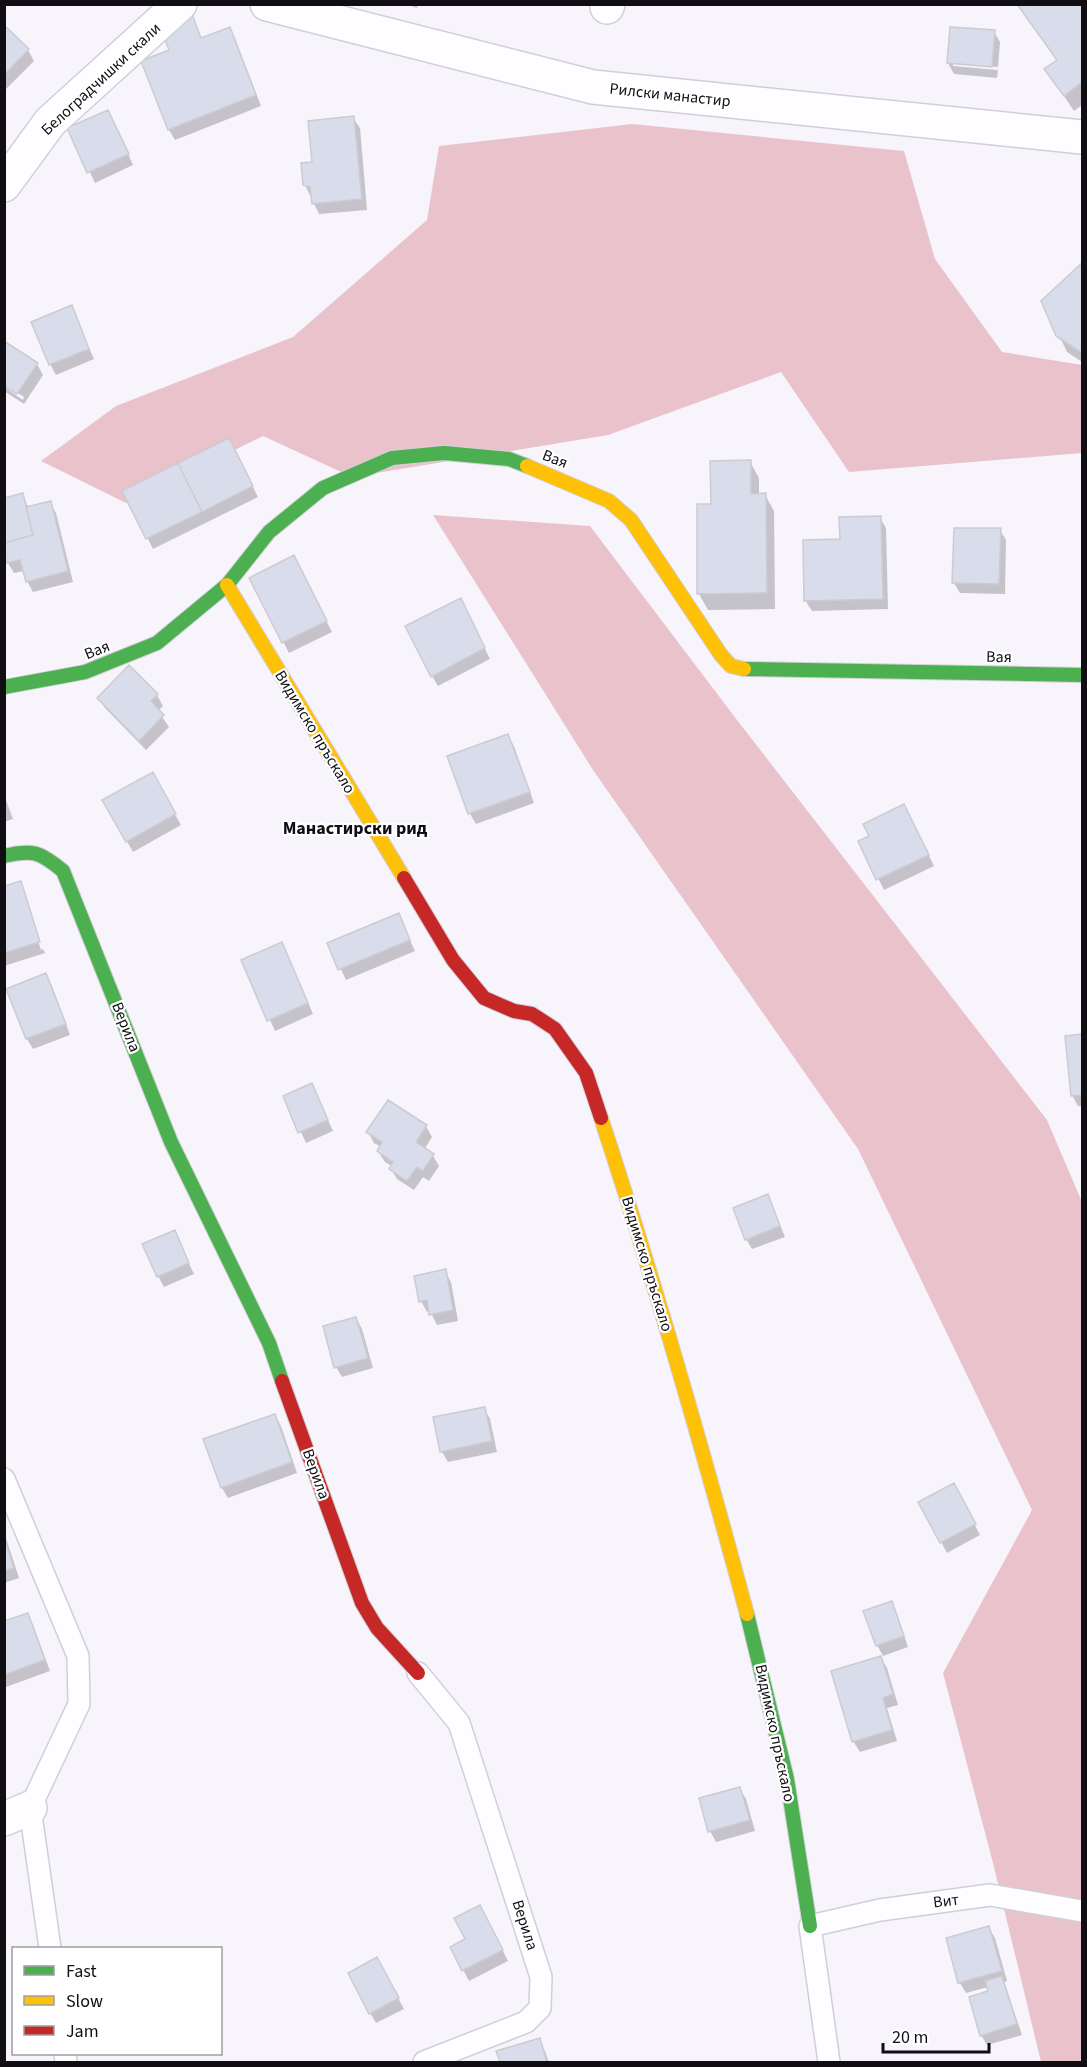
<svg xmlns="http://www.w3.org/2000/svg" width="1087" height="2067" font-family="'Source Sans 3',sans-serif">
<style>
.forest{fill:#eac2cc}
.shadow{fill:#0003}
.building{fill:#d9dcea;stroke:#cbcbd1;stroke-width:1.5}
.lines{fill:none;stroke-linecap:round;stroke-linejoin:round}
.lane-casing{stroke:#d1cfd6;stroke-width:24}
.street-casing{stroke:#d1cfd6;stroke-width:36}
.fast-casing{stroke:#d1cfd6;stroke-width:16}
.slow-casing{stroke:#d1cfd6;stroke-width:16}
.jam-casing{stroke:#d1cfd6;stroke-width:16}
.lane{stroke:#fefdff;stroke-width:21}
.street{stroke:#fefdff;stroke-width:33}
.fast{stroke:#4caf50;stroke-width:14}
.slow{stroke:#ffc107;stroke-width:14}
.jam{stroke:#c62828;stroke-width:14}
.labels{text-anchor:middle;dominant-baseline:central;stroke-width:4.5;stroke-linejoin:round;paint-order:stroke}
.street-label{font-size:16px;fill:#100e13;stroke:#fff}
.neighbourhood-label{font-size:18px;font-weight:bold;fill:#100e13;stroke:#fff}
</style>
<rect width="100%" height="100%" fill="#f7f4fc"/>
<!-- forest -->
<path class="forest" d="M632,124L904,151L935,259L1002,352L1082,365V453L849,472L781,372L608,435L352,477L263,436L126,503L41,461L116,406L293,337L427,220L439,146Z
M433,515L590,526L737,720L1047,1120L1082,1202V2062H1041L993,1863L943,1673L1032,1510L858,1149L593,770Z"/>
<!-- shadow -->
<path class="shadow" d="M405,4H418L417,8Z
M1018,4H1082V105L1074,111L1046,69L1058,61Z
M191,15L202,39L229,28L235,39L261,106L175,140L169,130L143,62L171,51Z
M4,27L28,50L34,61L4,91Z
M951,28L994,32L1000,42L998,67L953,63V66L998,70L997,78L954,74L948,63Z
M353,118L360,128L367,210L319,214L305,185L313,163Z
M114,122L133,165L95,183L69,129Z
M1082,265V362L1067,352L1043,302Z
M71,307L94,359L56,375L50,364Z
M37,364L43,375L24,404L4,391V387L23,400L24,397L4,384Z
M234,450L258,497L153,549L124,492Z
M750,462L759,478V495H765L774,511L775,609L708,610L699,594L712,506Z
M22,495L29,508L50,503L56,513L73,582L33,592L27,581L24,571L14,573L8,563L4,553V499Z
M880,518L886,528L888,609L812,611L805,600L841,540Z
M1000,530L1006,540L1005,594L960,593L954,583Z
M299,568L332,632L289,653L251,579Z
M466,611L490,659L438,686L432,676Z
M157,695L163,706L158,711L169,727L146,750L105,708L99,698Z
M508,736L514,746L534,803L476,824L470,814L449,757Z
M152,774L181,825L133,852L104,800Z
M4,795L13,819L4,822Z
M910,817L934,866L884,890L860,842Z
M20,883L25,892H22L41,950L43,949L45,953L4,966V888Z
M398,915L415,951L346,980L329,944Z
M287,954L313,1014L275,1031L243,961Z
M46,975L52,986L70,1035L33,1049L27,1039L8,989Z
M1082,1035V1106H1078L1072,1095L1066,1037Z
M312,1085L333,1131L306,1143L285,1097Z
M426,1126L432,1137L424,1150L433,1156L439,1166L429,1181L423,1177L414,1190L397,1179L391,1169L392,1166L385,1162L378,1151L381,1147L374,1143L368,1132Z
M768,1196L785,1237L752,1249L746,1239Z
M174,1232L194,1274L164,1287L158,1276Z
M445,1271L451,1282L458,1321L437,1325L430,1311L427,1312L421,1301Z
M356,1318L362,1329L373,1368L342,1377L336,1367Z
M484,1408L490,1419L497,1452L448,1462L442,1452L435,1419Z
M275,1416L281,1426L297,1473L228,1498L222,1488Z
M959,1495L980,1535L947,1553L941,1542Z
M4,1532L19,1578L4,1583Z
M891,1603L897,1614L908,1647L883,1656L877,1645Z
M27,1614L33,1625L50,1671L6,1687L4,1683V1623Z
M881,1658L887,1668L898,1705L887,1708L897,1741L860,1752L853,1741Z
M740,1789L746,1799L755,1831L716,1842L710,1831Z
M486,1917L508,1961L469,1981L452,1948L467,1940Z
M989,1928L995,1938L1007,1981L1004,1982L1022,2035L987,2045L981,2035L990,1992L988,1987L966,1993L960,1983L948,1939Z
M377,1959L404,2009L376,2023L370,2013Z
M539,2040L545,2051L549,2062H501L498,2052Z"/>
<!-- building -->
<path class="building" d="M1017,4H1082V82L1064,96L1044,69L1057,60Z
M192,14L201,38L230,27L256,95L168,130L141,61L169,50L160,26Z
M4,25L29,49L4,75Z
M950,27L995,30L992,67L947,63Z
M108,110L129,154L87,173L67,128Z
M354,116L362,199L312,204L310,187L303,185L301,163L312,162L308,121Z
M1082,263V353L1056,336L1041,301Z
M72,305L89,349L49,365L31,322Z
M4,341L38,363L17,394L4,386Z
M229,438L253,486L202,512L178,463Z
M751,460V494L766,493L767,593L697,594V504H711L710,461Z
M178,463L202,512L146,539L122,491Z
M23,493L33,535L4,543V498Z
M51,501L68,571L26,582L20,560L6,563L4,543L33,535L26,507Z
M881,516L883,599L804,601L803,540L840,539L839,517Z
M954,528H1001L999,584L952,583Z
M294,555L327,621L282,643L249,578Z
M461,598L485,648L431,677L405,626Z
M129,665L158,694L151,701L164,715L139,741L97,698Z
M508,734L530,792L468,814L447,756Z
M153,772L176,814L126,842L102,800Z
M904,804L929,855L876,880L858,841L869,836L863,824Z
M21,881L40,942L4,953V886Z
M399,913L410,940L338,970L327,943Z
M282,942L308,1003L267,1021L241,960Z
M46,973L66,1024L26,1039L6,989Z
M1082,1034V1095L1071,1096L1065,1036Z
M312,1083L328,1120L298,1133L283,1096Z
M388,1100L427,1125L416,1142L434,1154L423,1171L417,1167L407,1181L389,1169L393,1162L377,1151L382,1142L366,1132Z
M768,1194L780,1226L745,1240L733,1208Z
M175,1230L189,1263L157,1277L142,1244Z
M446,1269L453,1310L429,1315L427,1300L419,1302L414,1276Z
M356,1317L368,1358L334,1368L323,1326Z
M485,1407L492,1441L440,1452L433,1417Z
M275,1414L292,1462L221,1488L203,1439Z
M954,1483L976,1524L940,1543L918,1502Z
M4,1537L14,1568L4,1571Z
M892,1601L904,1636L876,1646L863,1611Z
M28,1613L45,1660L4,1675V1621Z
M881,1656L893,1694L883,1698L892,1730L852,1742L831,1671Z
M740,1787L750,1820L708,1832L699,1798Z
M480,1905L503,1950L462,1971L450,1947L465,1939L454,1918Z
M989,1926L1002,1971L958,1983L946,1938Z
M377,1957L399,1998L369,2014L348,1973Z
M1002,1976L1017,2024L980,2036L969,1997L988,1991L985,1981Z
M540,2038L547,2062H500L496,2051Z"/>
<g class="lines">
<defs>
<path id="lane" d="M4,1479L78,1656L79,1704L30,1808L50,1948
M418,1673L459,1723L541,1977L540,2008L526,2022L424,2062
M65,2054L66,2062
M829,2062L810,1926L880,1910L990,1895L1082,1911"/>
<path id="street" d="M267,4L593,87L1082,137
M607,7L608,4
M4,185L50,122L180,4
M4,1819L30,1808"/>
<path id="fast" d="M744,669L1082,675
M4,687L85,672L157,643L227,585L269,532L323,488L392,458L444,453L509,459L527,466
M4,856C33,849 40,852 63,871L171,1142L269,1343L282,1381
M747,1614L787,1779L810,1926"/>
<path id="slow" d="M527,466L609,501L631,520L721,655L731,666L744,669
M227,585L404,878
M601,1118C655,1282 702,1447 747,1614"/>
<path id="jam" d="M404,878L453,960L484,998L514,1011L532,1014L555,1029L586,1073L601,1118
M282,1381L362,1603L377,1628L418,1673"/>
</defs>
<!-- lane casing -->
<use href="#lane" class="lane-casing"/>
<!-- street casing -->
<use href="#street" class="street-casing"/>
<!-- fast casing -->
<use href="#fast" class="fast-casing"/>
<!-- slow casing -->
<use href="#slow" class="slow-casing"/>
<!-- jam casing -->
<use href="#jam" class="jam-casing"/>
<!-- lane -->
<use href="#lane" class="lane"/>
<!-- street -->
<use href="#street" class="street"/>
<!-- fast -->
<use href="#fast" class="fast"/>
<!-- slow -->
<use href="#slow" class="slow"/>
<!-- jam -->
<use href="#jam" class="jam"/>
</g>
<g class="labels">
<!-- street labels -->
<g class="street-label">
<text transform="translate(101 79) rotate(-43)">Белоградчишки скали</text>
<text transform="translate(670 95) rotate(6)">Рилски манастир</text>
<text transform="translate(555 459) rotate(21)">Вая</text>
<text transform="translate(97 650) rotate(-22)">Вая</text>
<text transform="translate(999 657) rotate(1)">Вая</text>
<text transform="translate(315 732) rotate(59)">Видимско пръскало</text>
<text transform="translate(126 1027) rotate(68)">Верила</text>
<text transform="translate(647 1264) rotate(73)">Видимско пръскало</text>
<text transform="translate(316 1474) rotate(70)">Верила</text>
<text transform="translate(775 1733) rotate(78)">Видимско пръскало</text>
<text transform="translate(946 1901) rotate(-7)">Вит</text>
<text transform="translate(525 1925) rotate(72)">Верила</text>
</g>
<!-- neighbourhood labels -->
<g class="neighbourhood-label">
<text x="355" y="828">Манастирски рид</text>
</g>
</g>
<!-- border -->
<rect width="1087" height="2067" fill="none" stroke="#100e13" stroke-width="12"/>
<!-- legend -->
<rect x="12" y="1947" width="210" height="108" fill="#ffffff" stroke="#9f9fa1" stroke-width="1.5"/>
<rect x="24" y="1966" width="30" height="9" fill="#4caf50" stroke="#9f9fa1" stroke-width="1.5"/>
<text x="66" y="1977" font-size="18" fill="#100e13">Fast</text>
<rect x="24" y="1996" width="30" height="9" fill="#ffc107" stroke="#9f9fa1" stroke-width="1.5"/>
<text x="66" y="2007" font-size="18" fill="#100e13">Slow</text>
<rect x="24" y="2026" width="30" height="9" fill="#c62828" stroke="#9f9fa1" stroke-width="1.5"/>
<text x="66" y="2037" font-size="18" fill="#100e13">Jam</text>
<!-- scale -->
<path d="M883 2043v9h106v-9" fill="none" stroke="#100e13" stroke-width="3"/>
<text x="892" y="2043" font-size="18" fill="#100e13" stroke="#ffffff" stroke-width="4.5" paint-order="stroke">20 m</text>
</svg>
